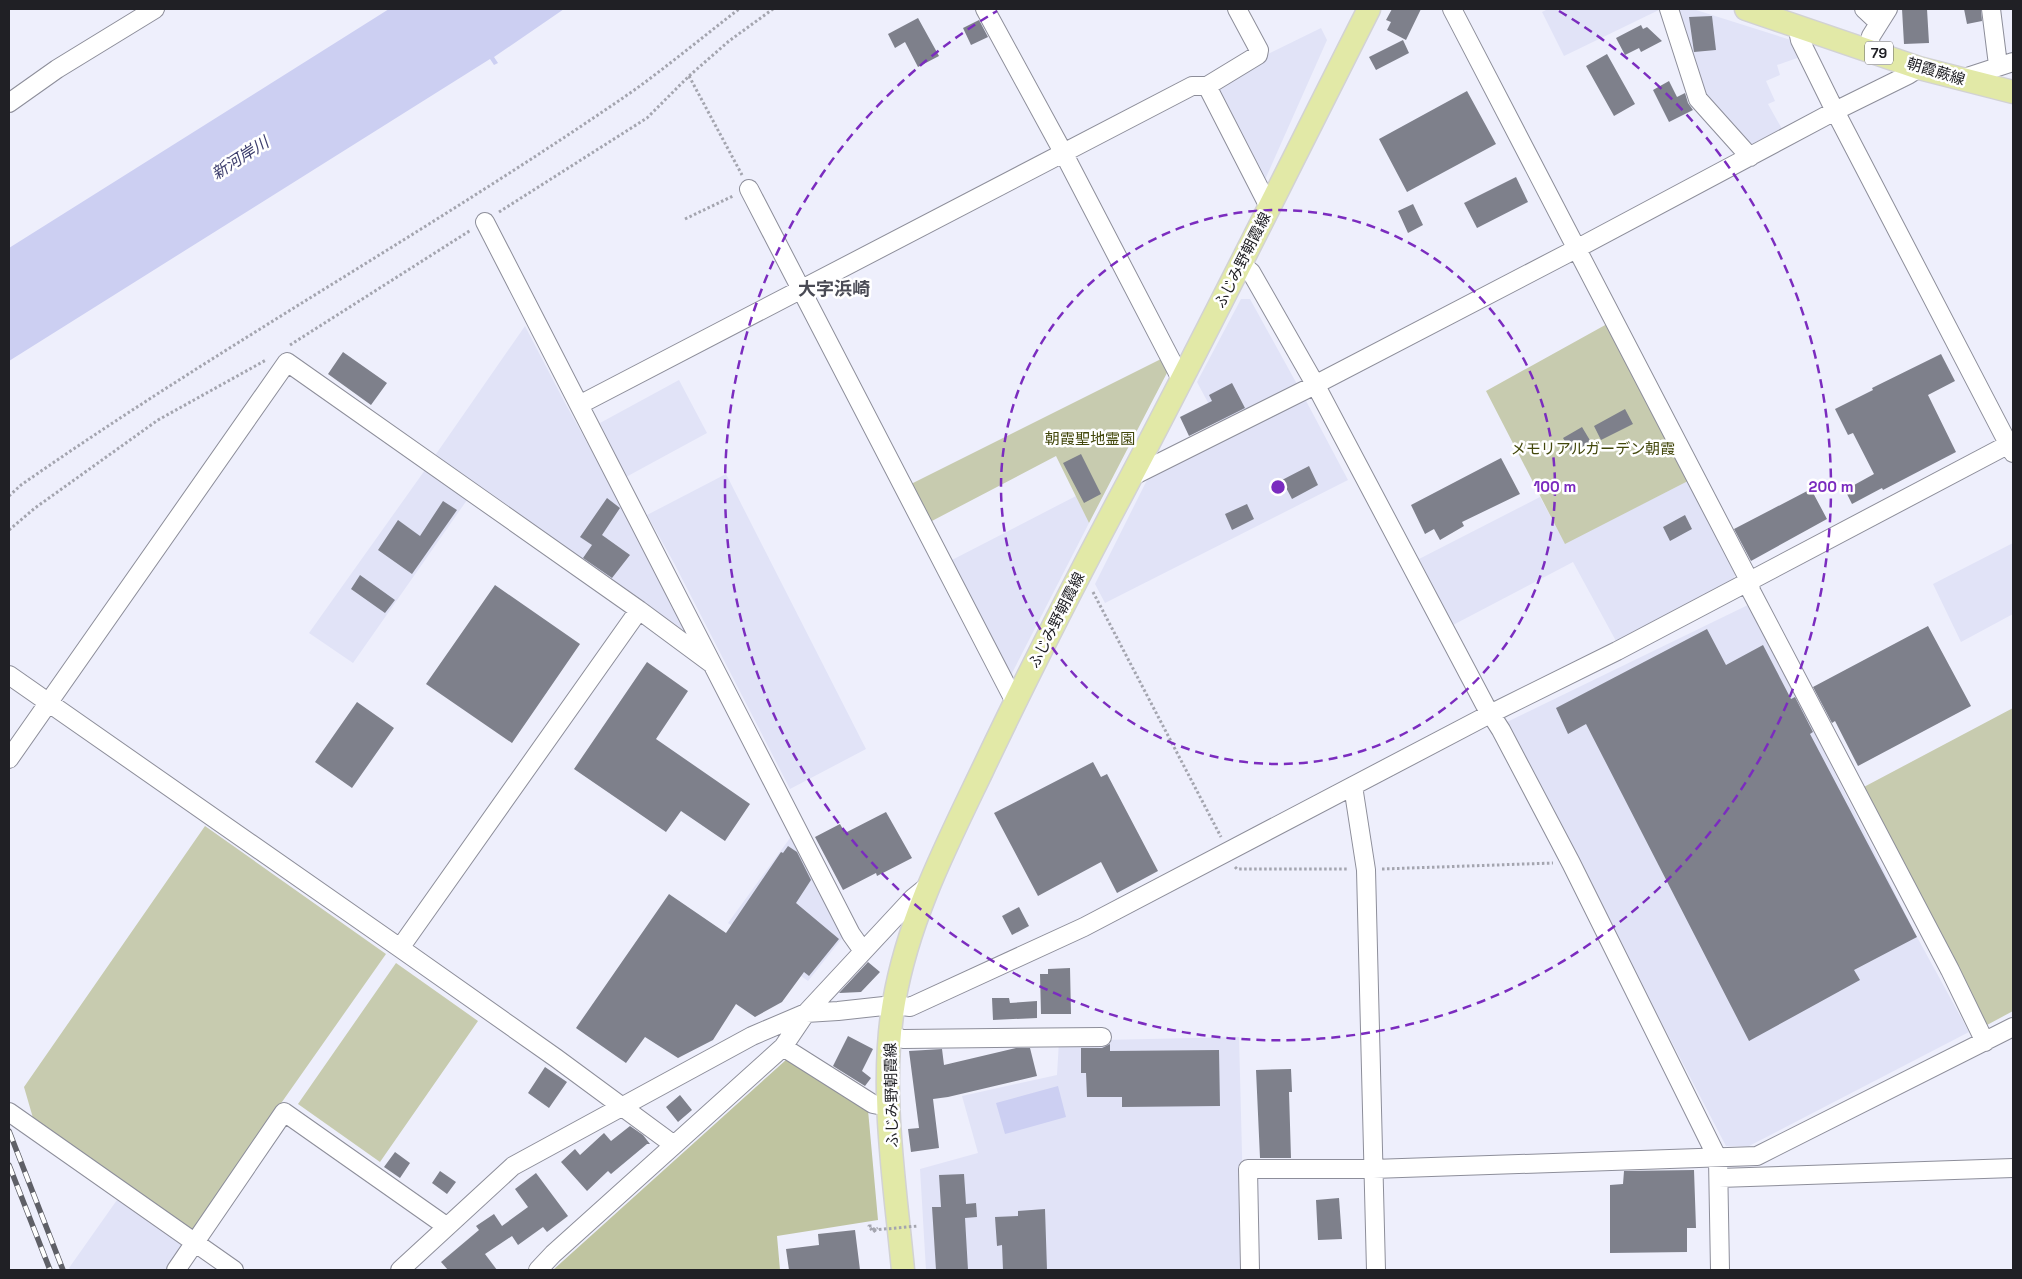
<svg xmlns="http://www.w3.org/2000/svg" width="2022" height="1279" font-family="'Space Grotesk','Noto Sans JP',sans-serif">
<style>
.built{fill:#e1e3f7}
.green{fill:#c7cbaf}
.forest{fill:#bfc4a0}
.water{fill:#cccff2}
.building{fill:#7e808b}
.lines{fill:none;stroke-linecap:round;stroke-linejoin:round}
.minor-casing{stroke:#8d8e9a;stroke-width:20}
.major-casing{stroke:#d2d2d3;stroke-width:25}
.path{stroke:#a4a5af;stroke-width:3;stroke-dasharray:2.5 2.5;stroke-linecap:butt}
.minor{stroke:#fff;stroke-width:18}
.major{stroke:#e2e9a7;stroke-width:22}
.rail-casing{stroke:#5f6067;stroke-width:5.5}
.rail{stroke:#fff;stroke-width:4;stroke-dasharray:11;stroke-linecap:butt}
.path-bridge{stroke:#a4a5af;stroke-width:3;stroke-dasharray:2.5 2.5;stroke-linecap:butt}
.ring{fill:none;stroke:#7b2cbf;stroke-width:2.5;stroke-dasharray:9 6}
.labels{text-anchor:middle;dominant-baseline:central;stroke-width:5;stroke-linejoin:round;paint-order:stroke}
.shield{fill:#fff;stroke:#636366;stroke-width:1}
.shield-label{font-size:14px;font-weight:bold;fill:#202025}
.street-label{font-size:15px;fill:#202025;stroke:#fff}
.park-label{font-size:15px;fill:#42470b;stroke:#fff}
.water-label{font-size:16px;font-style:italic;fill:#3d3e6d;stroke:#fff}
.quarter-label{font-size:18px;font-weight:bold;fill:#4a4b55;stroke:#fff}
.centre{fill:#7b2cbf;stroke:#fff;stroke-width:2.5}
.ring-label{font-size:15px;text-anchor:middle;font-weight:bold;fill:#7b2cbf;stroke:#fff;stroke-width:5;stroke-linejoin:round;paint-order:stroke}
</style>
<rect width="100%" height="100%" fill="#eeeffc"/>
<!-- built -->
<path class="built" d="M1548,9H1661L1564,56L1542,12Z
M1678,9H1693L1794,41L1803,56L1777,65L1780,75L1766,81L1775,101L1768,104L1782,129L1750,145L1702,94Z
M1321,28L1327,40L1264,182L1215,88L1268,54Z
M1241,299H1250L1298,386L1220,425L1197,382Z
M525,326L564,401L695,638L434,457Z
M679,380L707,433L626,477L600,423Z
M1304,397L1348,480L1105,603L1095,584L1148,478Z
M425,470L467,500L353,663L309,633Z
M726,474L866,749L790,789L674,563L647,515Z
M1688,481L1736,573L1733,580L1616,641L1573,562L1453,625L1419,559L1540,497L1565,543Z
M1076,496L1089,523L1010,677L950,561Z
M2013,543V614L1961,642L1933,584Z
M1750,604L1917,937L1969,1032L1749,1146H1726L1505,723Z
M793,834L843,937L808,981L728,923Z
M1239,1037L1245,1270H926L920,1169L978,1153L962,1096L1057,1075L1059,1041Z
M117,1200L184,1246L166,1270H70L69,1268Z"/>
<!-- green -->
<path class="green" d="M1607,324L1688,481L1565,544L1486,391Z
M1163,358L1169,369L1089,523L1056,456L930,522L909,485Z
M2013,708V1011L1987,1025L1862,788Z
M205,826L386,954L192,1230L33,1118L24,1087Z
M396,963L478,1021L380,1162L298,1104Z"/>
<!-- forest -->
<path class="forest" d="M787,1059L868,1110L878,1220L777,1236L780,1270H553Z"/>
<!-- water -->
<path class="water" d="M389,9H564L494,57L498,63L494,65L490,59L9,361V248Z
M1058,1086L1066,1117L1005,1134L996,1103Z"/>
<!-- building -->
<path class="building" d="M1392,9H1421L1406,40L1387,30L1391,22L1386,20Z
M1902,9H1927L1929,43L1904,44Z
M1964,9H1981L1982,21L1967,24Z
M1712,16L1716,50L1694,52L1689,17Z
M918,18L939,56L918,67L905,42L895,48L888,34Z
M979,20L988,37L971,45L963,28Z
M1641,25L1643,29L1647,27L1662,41L1641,52L1639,48L1625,55L1616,38Z
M1403,40L1409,53L1376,70L1369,57Z
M1607,54L1635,104L1614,116L1586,66Z
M1669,81L1677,97L1685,93L1688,103L1693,110L1669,122L1653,90Z
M1467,91L1496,144L1407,192L1379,139Z
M1516,177L1528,202L1477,228L1464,203Z
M1413,204L1423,225L1408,233L1398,211Z
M343,352L387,383L371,405L328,374Z
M1941,354L1955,381L1928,395L1956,452L1883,490L1882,488L1852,504L1845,490L1874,474L1853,433L1848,435L1835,409L1873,390L1872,388Z
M1232,383L1245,408L1189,436L1180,417L1212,401L1209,395Z
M1625,409L1633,424L1601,440L1594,426Z
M1582,427L1591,442L1572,453L1563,438Z
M1081,454L1101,494L1084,503L1063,463Z
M1501,458L1520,494L1462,522L1464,526L1440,540L1434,529L1425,534L1411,505Z
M1309,466L1318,485L1292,499L1282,480Z
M1811,489L1827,519L1751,561L1734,529Z
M607,498L620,508L602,535L630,555L612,578L583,558L592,545L580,537Z
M443,501L457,510L412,574L378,550L398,520L420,536Z
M1247,504L1254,519L1232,530L1225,514Z
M1685,515L1692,529L1670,541L1663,527Z
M360,575L395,600L385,613L351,589Z
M495,585L580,644L512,743L426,684Z
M1928,626L1971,706L1858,766L1835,721L1832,723L1813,687Z
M1707,629L1726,665L1763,645L1791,699L1795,697L1813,732L1810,734L1917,937L1854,970L1860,980L1749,1041L1586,724L1568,734L1556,708Z
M647,662L688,691L656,739L750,804L725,841L681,811L666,832L574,769Z
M357,702L394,728L352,788L315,762Z
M1093,762L1101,777L1107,774L1158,871L1117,893L1101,862L1038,896L994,813Z
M886,812L912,858L877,876L876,873L843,890L815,837L840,824L845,833Z
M788,846L797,852L811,880L796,903L839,939L809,976L804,972L782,1002L755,1017L736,1004L713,1040L678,1058L645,1037L626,1063L576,1028L669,894L726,933L781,852L783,853Z
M1019,907L1029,926L1012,935L1002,916Z
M868,962L880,972L861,992L839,993Z
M1070,968L1071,1014H1041L1040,974H1048V969Z
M992,998H1009L1010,1003L1037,1001V1018L993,1020Z
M848,1036L873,1049L862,1071L871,1078L865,1086L833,1066Z
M1110,1044V1051L1219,1050L1220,1106L1122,1107V1097H1087L1086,1073H1081V1048H1102Z
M1016,1048H1030L1037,1076L948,1097L933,1099L939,1148L911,1152L908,1129L919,1128L909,1051L942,1049L944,1065Z
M545,1067L567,1082L549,1108L528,1093Z
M1291,1069L1292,1092H1289L1291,1158H1260L1256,1070Z
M680,1095L692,1110L678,1122L666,1107Z
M630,1126L643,1135L650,1144H647L611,1174L608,1171L587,1191L561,1162L575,1149L580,1155L604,1133L611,1141Z
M395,1152L410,1163L400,1178L384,1167Z
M1694,1170L1696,1228H1687V1252L1610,1253V1185L1623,1184L1624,1171Z
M440,1171L456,1182L447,1194L432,1183Z
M536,1173L568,1216L547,1232L543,1227L518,1245L512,1236L485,1254L497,1270H448L441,1262L479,1230L476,1226L494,1214L502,1226L528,1207L515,1189Z
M964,1174L966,1204L976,1203L977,1217L965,1218L968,1270H936L932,1207H941L939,1175Z
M1339,1198L1342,1239L1318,1240L1316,1200Z
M1045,1209L1047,1270H1003L1002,1245L997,1246L995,1217L1018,1216V1211Z
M855,1230L860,1270H789L786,1249L819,1245L818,1234Z"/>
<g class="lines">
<defs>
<path id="minor" d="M985,9L1064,154L1181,379
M1237,9L1259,50L1258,55L1207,86L1269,207
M1452,9L1750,582L1751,591L1950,970L1985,1042
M1669,9L1698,99L1750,157
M1864,9L1879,23
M1991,9L1998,65
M1797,26L1800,40L1835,111L2013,453
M1868,50L1871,36L1888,9
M1961,79L2013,62
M9,103L57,69L155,9
M749,189L1015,702
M485,222L851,934L863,951
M1241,264L1251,272L1315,384L1485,705L1501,730L1571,863L1718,1159L1720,1270
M579,405L1192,86H1207
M1131,477L1305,390L1576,249L1835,111L1908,75L1919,68
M9,675L400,948L556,1058L674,1145
M9,759L287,362L639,610L712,664
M1353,786L1366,870L1376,1270
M400,948L639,610
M890,1035L903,1039L1102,1037
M783,1047L873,1104L888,1107
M9,1112L234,1270
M1719,1178L2013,1168
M176,1270L284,1112L446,1226
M400,1270L513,1166L752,1036L806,1013L838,1011L893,1005L910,1007L1084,927L1490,714L1617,651L2013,442
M538,1270L553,1254L783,1047L806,1013L913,898L929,885
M1250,1270L1248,1169H1373L1757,1156L2013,1027"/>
<path id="major" d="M1746,9L1919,68L2013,92
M903,1270C895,1184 879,1088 894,1002C908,920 946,846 982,771C1026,678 1073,586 1122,494C1207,334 1287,171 1369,9"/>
</defs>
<!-- minor casing -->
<use href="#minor" class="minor-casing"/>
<!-- major casing -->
<use href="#major" class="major-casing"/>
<!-- path -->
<path class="path" d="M689,76L742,175
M499,212L647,118L689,76L729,41L773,9
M685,219L733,196
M290,345L471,230
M9,496L21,485C220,346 433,229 633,91C669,65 704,36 739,9
M9,530L35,508L158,420L266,360
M1093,592L1221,837
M1235,867L1237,869H1348
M1382,869L1553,863
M874,1230L872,1226H869L873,1232L878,1228"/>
<!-- minor -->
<use href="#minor" class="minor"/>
<!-- major -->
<use href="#major" class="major"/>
<defs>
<path id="rail" d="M9,1131L63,1270
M9,1165L50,1270"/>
</defs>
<!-- rail casing -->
<use href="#rail" class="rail-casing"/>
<!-- rail -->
<use href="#rail" class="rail"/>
<!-- path-bridge -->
<path class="path-bridge" d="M874,1230L918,1226"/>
</g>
<!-- distance rings -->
<g class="ring">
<circle cx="1278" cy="487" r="277"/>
<path d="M1559 11A553 553 0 1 1 997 11"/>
</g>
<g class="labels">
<!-- shield labels -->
<rect class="shield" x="1865" y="41.5" width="28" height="23" rx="4"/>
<g class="shield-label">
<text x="1879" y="53">79</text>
</g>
<!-- street labels -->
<g class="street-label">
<text transform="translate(1936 71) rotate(17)">朝霞蕨線</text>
<text transform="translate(1242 260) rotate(-63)">ふじみ野朝霞線</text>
<text transform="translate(1056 620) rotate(-63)">ふじみ野朝霞線</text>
<text transform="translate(891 1095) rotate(-91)">ふじみ野朝霞線</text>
</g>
<!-- park labels -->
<g class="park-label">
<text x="1090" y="438">朝霞聖地霊園</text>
<text x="1593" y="448">メモリアルガーデン朝霞</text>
</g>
<!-- water labels -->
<g class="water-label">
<text transform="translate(240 158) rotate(-33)">新河岸川</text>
</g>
<!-- quarter labels -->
<g class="quarter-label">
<text x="834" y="288">大字浜崎</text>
</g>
</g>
<circle cx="1278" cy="487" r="8" class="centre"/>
<g class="ring-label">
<text x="1555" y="492">100 m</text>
<text x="1831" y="492">200 m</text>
</g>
<!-- border -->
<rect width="2022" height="1279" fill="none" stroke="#202025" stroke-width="20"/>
</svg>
